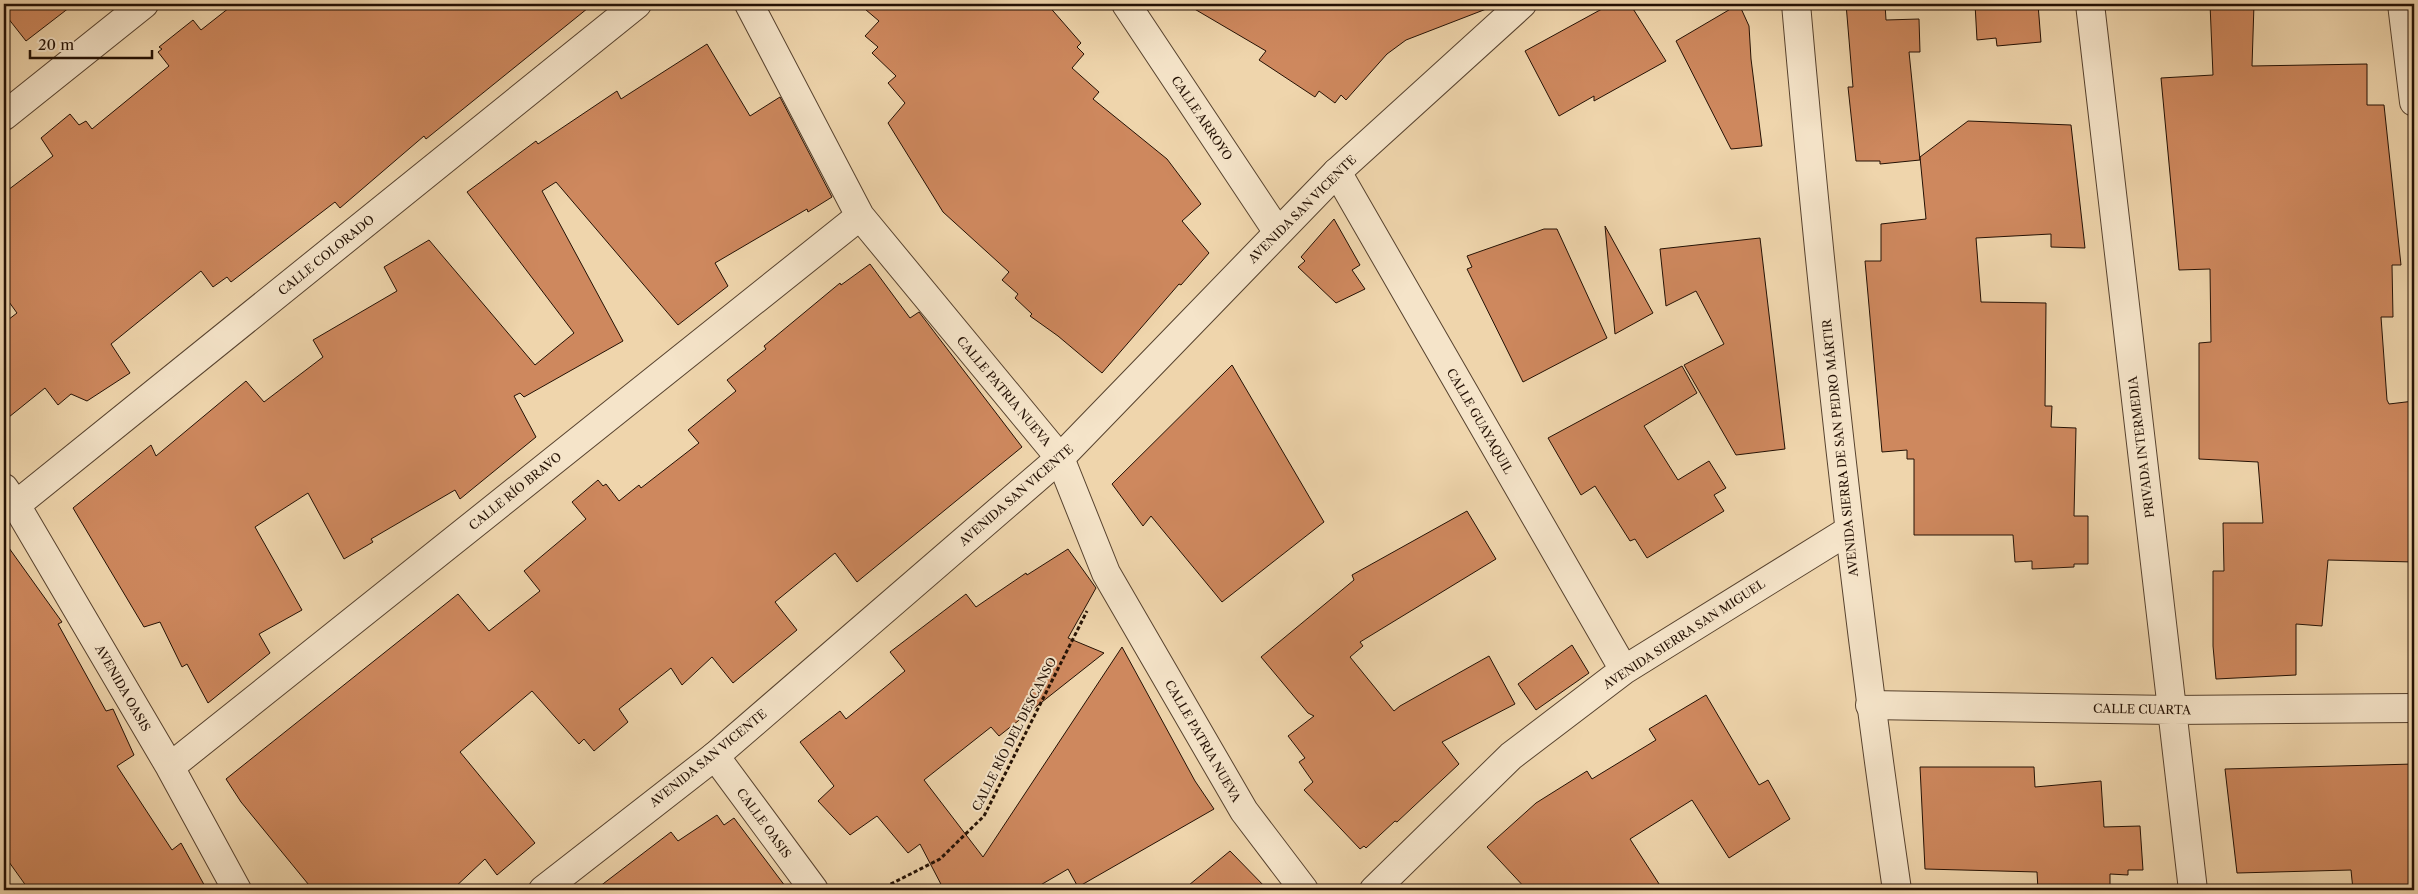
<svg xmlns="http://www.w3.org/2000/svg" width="2418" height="894" font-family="'Libre Caslon Text',serif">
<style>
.building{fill:#ce885e;stroke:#241104}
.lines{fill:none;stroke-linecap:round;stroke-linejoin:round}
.minor-casing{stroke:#57422e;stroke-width:30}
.tertiary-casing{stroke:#57422e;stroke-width:30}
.path{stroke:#241104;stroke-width:3;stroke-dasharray:4 2.5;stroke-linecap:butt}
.minor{stroke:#f5e4c9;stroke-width:28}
.tertiary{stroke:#f5e4c9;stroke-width:28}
.labels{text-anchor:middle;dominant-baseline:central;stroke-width:4;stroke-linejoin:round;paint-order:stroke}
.street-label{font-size:12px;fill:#241104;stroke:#f5e4c9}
</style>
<rect width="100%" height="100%" fill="#efd5ac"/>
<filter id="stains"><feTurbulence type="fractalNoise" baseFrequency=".004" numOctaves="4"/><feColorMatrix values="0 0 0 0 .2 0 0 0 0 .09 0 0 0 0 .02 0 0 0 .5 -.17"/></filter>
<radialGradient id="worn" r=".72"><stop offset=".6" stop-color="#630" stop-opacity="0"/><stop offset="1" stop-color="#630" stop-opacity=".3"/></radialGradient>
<!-- building -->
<path class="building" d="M4,4H74L26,41L4,13Z
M234,4H593L426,139L424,136L340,208L335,202L231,282L227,277L213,287L201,271L111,344L130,373L87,401L71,394L58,405L45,388L4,421V323L17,313L4,295V193L53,156L41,138L70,114L79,125L86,121L92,129L169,66L158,52L162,49L159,47L193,20L201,30Z
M859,4H1047L1081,43L1077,47L1084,54L1072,68L1099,92L1093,99L1167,159L1201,204L1182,221L1209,253L1181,285L1179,284L1102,373L1058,336L1030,316L1032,314L1015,298L1018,294L1002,280L1009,272L943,212L888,123L905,103L888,83L896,76L872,53L878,47L865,36L879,21Z
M1186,4H1494V6L1406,40L1387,54L1346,100L1341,95L1335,103L1319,91L1315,97L1259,60L1266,51Z
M1611,4H1630L1666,61L1594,101V96L1559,116L1525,51Z
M1739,4L1749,26L1751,59L1762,146L1731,149L1676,41Z
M1846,4H1885L1886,20L1919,19L1920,52H1909L1920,160L1880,164V161H1856L1848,87H1853Z
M1975,4H2038L2041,42L1997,46L1996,38L1977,40Z
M2210,4H2254L2252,66L2367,64V105H2384L2401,265H2392L2393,317H2381L2387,400L2389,404L2414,401V562L2328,560L2322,626L2296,624V675L2216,679L2213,646V571H2224L2223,523H2263L2258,462L2199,459V343L2211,342L2210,269L2179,270L2161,78L2213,75Z
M707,44L750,116L780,97L832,197L808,212L807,209L715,263L728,286L678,325L556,182L542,191L623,341L524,397L520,393L514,396L536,437L460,499L455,490L371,539L373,542L344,559L308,493L255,527L302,610L259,634L270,653L208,703L187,664L182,667L160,622L144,627L73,508L151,445L156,456L246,381L264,402L323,357L313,340L397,291L384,267L429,240L535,365L574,333L467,192L536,141L538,144L617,91L621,99Z
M1968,121L2071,125L2085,248L2051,247V234L1976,238L1981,302L2046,303L2045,406H2052L2051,427L2076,428L2074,516H2088V564H2074V567L2032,569V561L2015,562L2013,535H1914V459H1907V450L1882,452L1865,261H1881V224L1926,219L1920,157Z
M1334,219L1360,265L1352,270L1365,289L1336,303L1298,267L1305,261L1301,257Z
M1605,226L1653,313L1615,334Z
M1544,229H1557L1607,338L1523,382L1467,269L1472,267L1467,256Z
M1760,238L1785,449L1736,455L1684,365L1724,344L1696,291L1666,306L1660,249Z
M870,264L910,318L919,312L1022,447L857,582L835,553L775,602L797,630L733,683L712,657L682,685L671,668L619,709L628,722L594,751L584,739L579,744L532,691L460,752L535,843L497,875L485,859L452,890H313L241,802L226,779L458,594L489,631L540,591L524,571L586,519L572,502L598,480L603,486L606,484L619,501L639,485L641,488L699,443L688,430L736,391L727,380L766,349L764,346L840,283L841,285Z
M1232,365L1324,522L1222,602L1151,516L1143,526L1112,484Z
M1682,366L1697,393L1644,426L1678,480L1709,461L1726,488L1714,495L1724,511L1647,558L1635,539L1630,541L1595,486L1581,495L1548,438Z
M1467,511L1496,559L1360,642L1363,646L1350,657L1394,711L1400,706L1489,656L1515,704L1442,742L1459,764L1397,822L1395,821L1366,848L1364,846L1360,849L1304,790L1313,782L1299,762L1305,758L1288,736L1314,716L1308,713L1261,657L1354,580L1352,575Z
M4,541L62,622L58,624L106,711L113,709L134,755L117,766L172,850L181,843L207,890H29L4,855Z
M1068,549L1096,588L1068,638L1104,653L999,736L991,727L924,780L983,857L1122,647L1195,781L1214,809L1078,887L1068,869L1032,890H944L920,844L908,853L877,816L850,835L833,817L818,801L834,786L800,742L840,711L846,719L905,671L890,652L966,594L976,607L1026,573L1027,575Z
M1572,645L1589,673L1536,710L1518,684Z
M1706,695L1759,785L1768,780L1790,819L1729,858L1692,800L1630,839L1663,890H1527L1487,847L1536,803L1587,771L1592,779L1656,740L1649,729Z
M2414,764V890H2353L2351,870L2237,873L2225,769Z
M1920,767H2034L2035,787L2101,781L2104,827L2140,826L2143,870H2128V875L2110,874V885H2100V890H2038L2037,872L1925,869Z
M717,815L724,825L734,818L788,890H595L671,832L678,841Z
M1230,851L1268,890H1183Z"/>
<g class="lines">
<defs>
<path id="minor" d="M749,4L860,216L1060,458L1106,573L1244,811L1304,890
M1126,4L1277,231
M2090,4L2193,890
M2402,4L2414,102
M4,116L144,4
M1337,172L1624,670
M4,488L16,505L170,767L237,890
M16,505L637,4
M1870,705L2172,710L2414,708
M715,756L814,890
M170,767L860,216
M1374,890L1511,756L1624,670L1848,531"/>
<path id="tertiary" d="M1796,4C1822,300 1854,595 1897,890
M543,890L715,756L1060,458L1337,172L1522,4"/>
</defs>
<!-- minor casing -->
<use href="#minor" class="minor-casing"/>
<!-- tertiary casing -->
<use href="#tertiary" class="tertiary-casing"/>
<!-- path -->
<path class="path" d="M879,890L940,859L984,816L1087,611"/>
<!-- minor -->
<use href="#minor" class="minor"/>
<!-- tertiary -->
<use href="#tertiary" class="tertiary"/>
</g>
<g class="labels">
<!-- street labels -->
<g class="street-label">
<text transform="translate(1202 118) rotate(56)">CALLE ARROYO</text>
<text transform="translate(1302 209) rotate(-45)">AVENIDA SAN VICENTE</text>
<text transform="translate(326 255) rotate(-39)">CALLE COLORADO</text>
<text transform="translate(1004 391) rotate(50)">CALLE PATRIA NUEVA</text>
<text transform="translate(1480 421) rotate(60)">CALLE GUAYAQUIL</text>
<text transform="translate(2141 447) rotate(-97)">PRIVADA INTERMEDIA</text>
<text transform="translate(1840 448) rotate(-96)">AVENIDA SIERRA DE SAN PEDRO MÁRTIR</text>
<text transform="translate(515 491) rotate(-39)">CALLE RÍO BRAVO</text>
<text transform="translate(1016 495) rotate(-41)">AVENIDA SAN VICENTE</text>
<text transform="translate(1684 634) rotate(-33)">AVENIDA SIERRA SAN MIGUEL</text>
<text transform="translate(123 688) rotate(60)">AVENIDA OASIS</text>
<text transform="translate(2142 709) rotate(1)">CALLE CUARTA</text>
<text transform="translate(1014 734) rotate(-63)">CALLE RÍO DEL DESCANSO</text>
<text transform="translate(1203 741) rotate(60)">CALLE PATRIA NUEVA</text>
<text transform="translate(708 758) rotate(-39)">AVENIDA SAN VICENTE</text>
<text transform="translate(764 823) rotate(54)">CALLE OASIS</text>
</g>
</g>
<!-- margin -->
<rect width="2418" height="894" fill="none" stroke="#efd5ac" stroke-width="20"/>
<rect x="5" y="5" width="2408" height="884" fill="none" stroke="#241104" stroke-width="2.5"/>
<rect x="10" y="10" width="2398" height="874" fill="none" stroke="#241104"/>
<!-- scale -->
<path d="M30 50v8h122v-8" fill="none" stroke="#241104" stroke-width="2.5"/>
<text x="38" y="50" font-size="15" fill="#241104" stroke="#f5e4c9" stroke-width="4" paint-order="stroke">20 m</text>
<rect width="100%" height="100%" filter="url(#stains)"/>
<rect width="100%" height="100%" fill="url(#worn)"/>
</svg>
